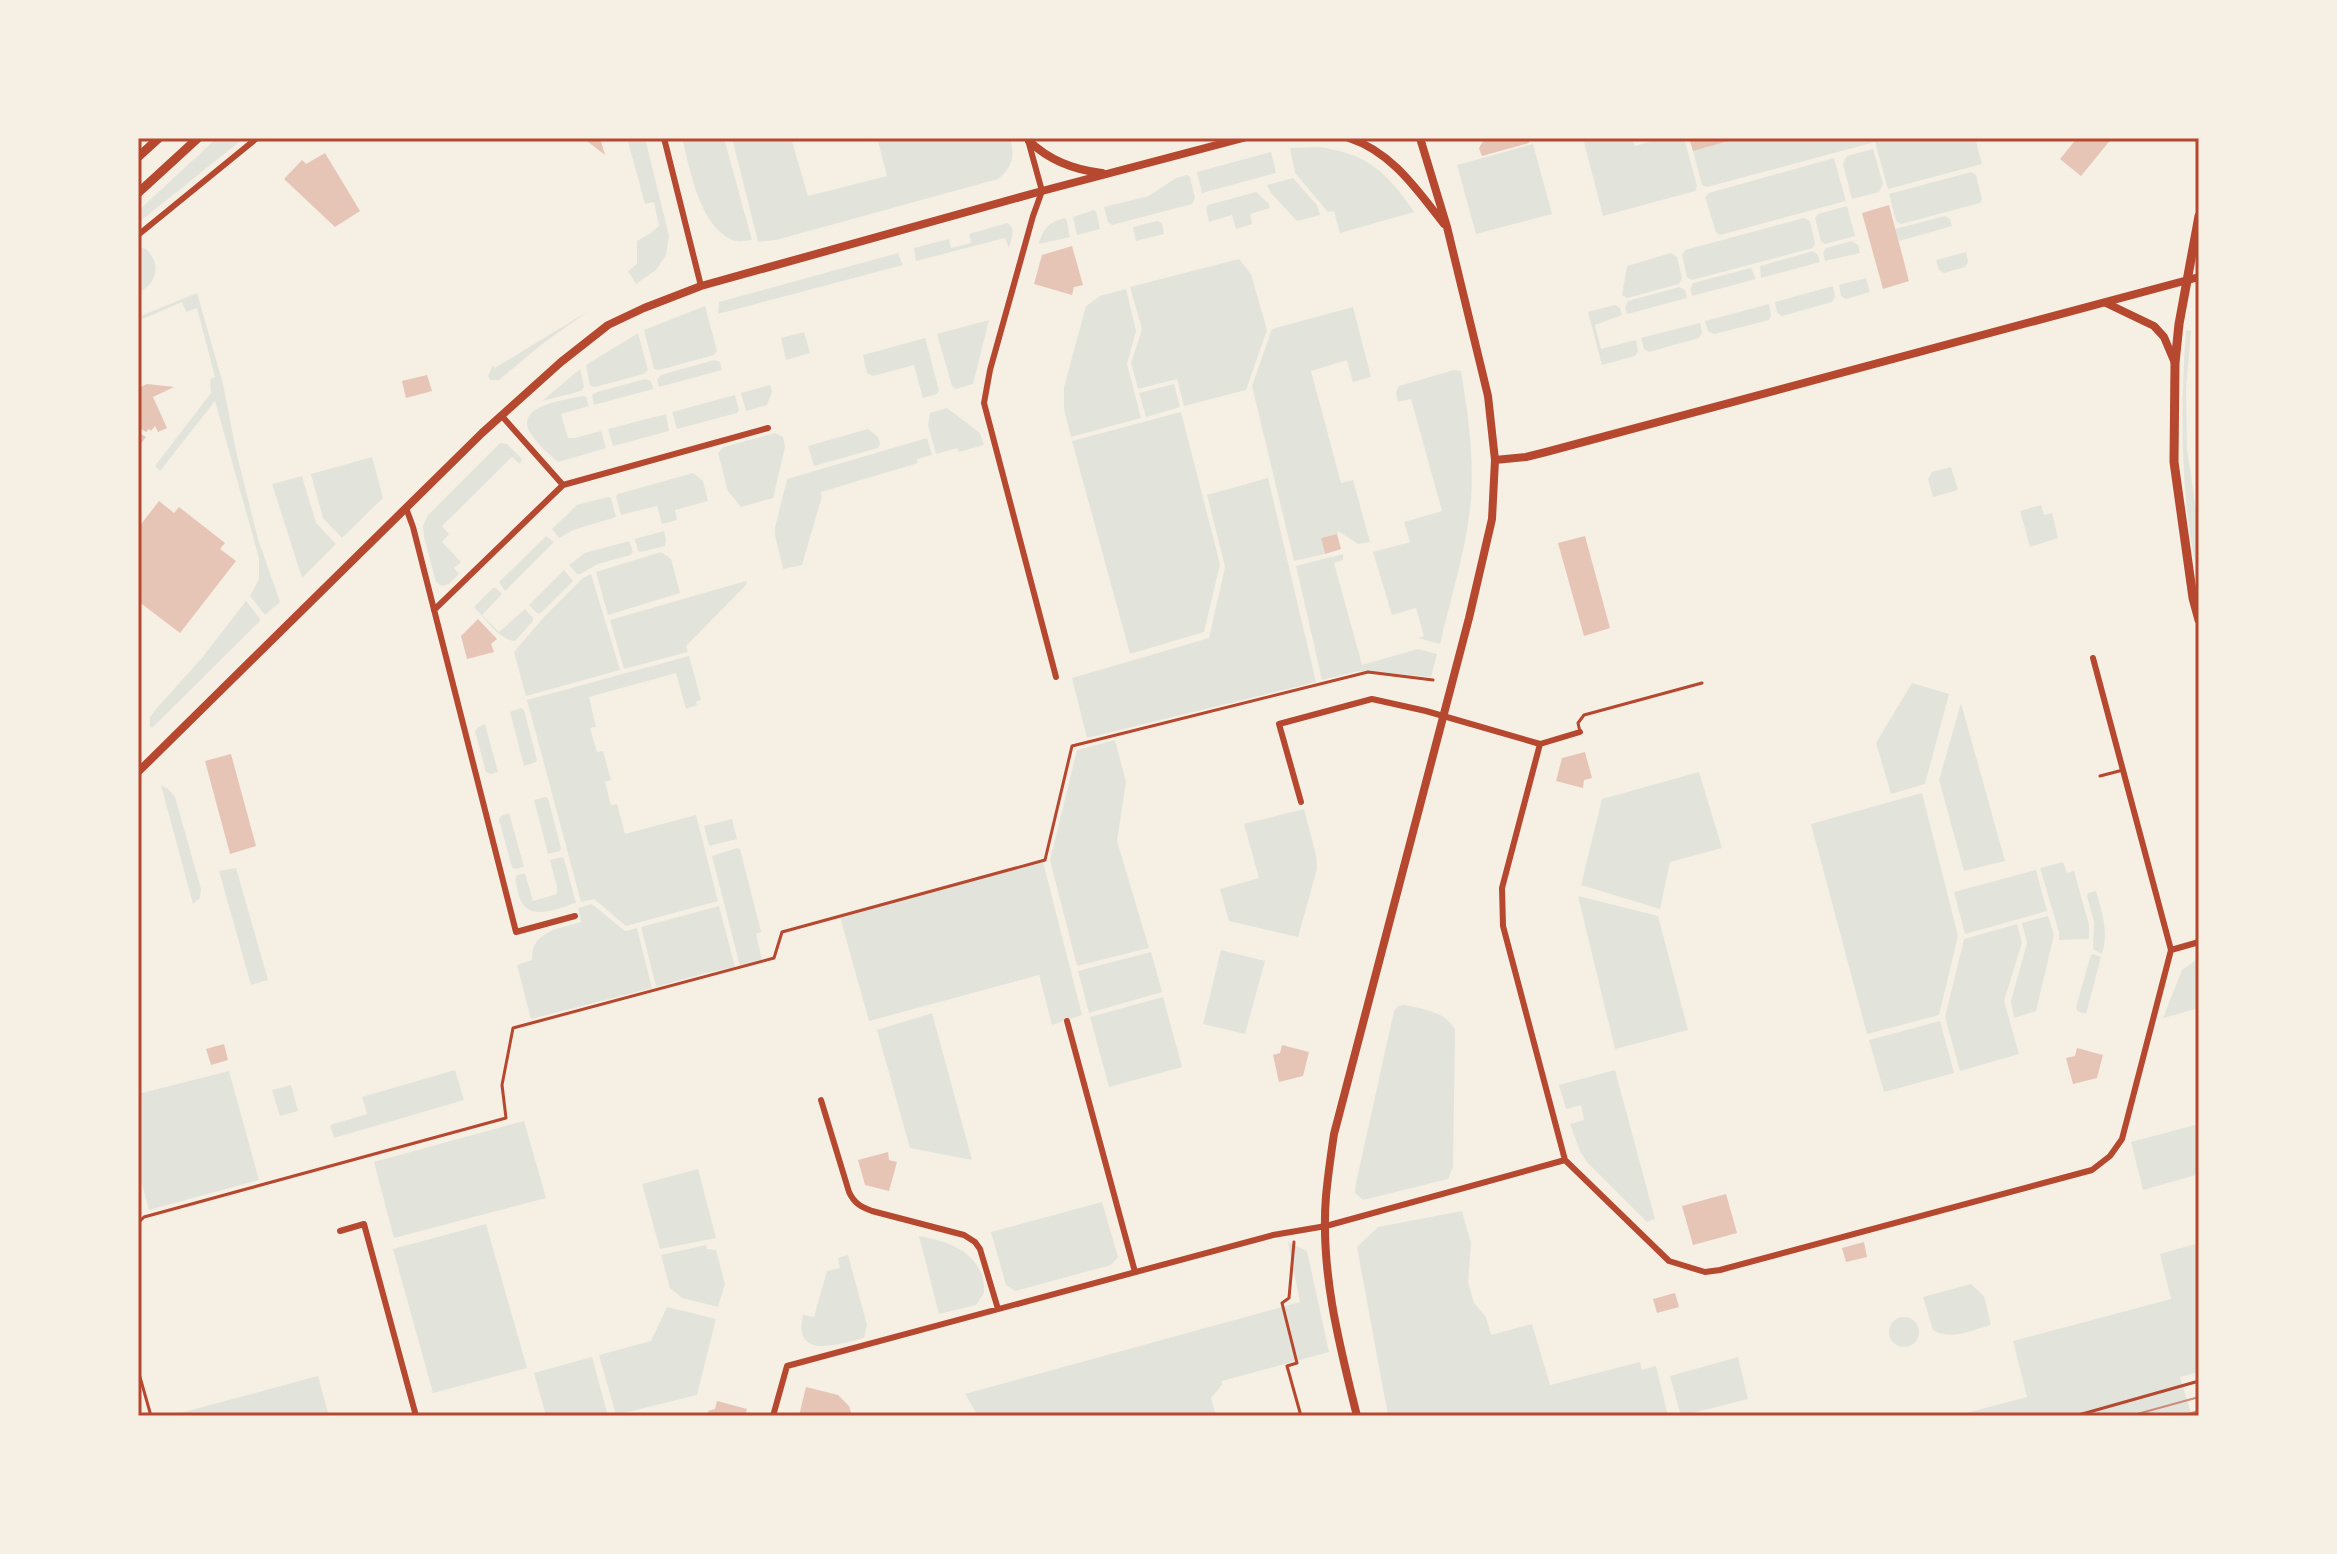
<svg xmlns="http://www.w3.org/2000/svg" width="2337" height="1554" font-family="Helvetica,sans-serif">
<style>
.green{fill:#e2e4dc}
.building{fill:#e6c5b7}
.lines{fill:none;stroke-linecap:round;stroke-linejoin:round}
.path{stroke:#b5482f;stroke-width:3}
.service{stroke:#b5482f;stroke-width:3}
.minor{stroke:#b5482f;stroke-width:6}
.tertiary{stroke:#b5482f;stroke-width:8}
.secondary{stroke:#b5482f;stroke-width:9}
.tram{stroke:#cf8b77;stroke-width:2}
.neatline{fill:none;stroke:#b5482f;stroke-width:3}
</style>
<rect width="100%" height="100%" fill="#f6efe4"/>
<!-- green -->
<path class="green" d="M217,138H244L138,223V211Z
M627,138H645L669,236L666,255L656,270L636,284L628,271L637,264V241L651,233L659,226L654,202L645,204Z
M682,138H724L752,240C745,241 738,242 732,240C699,225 690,169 682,138Z
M732,138H791L808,196L887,176L877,138H1010C1015,156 1013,167 998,179L776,240L758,242Z
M1583,138H1632L1635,146L1662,138H1684L1697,186L1695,191L1603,216Z
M1740,138H1975L1982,164L1888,189L1875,142L1707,187L1702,185L1693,151Z
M1533,144L1552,214L1476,234L1457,165Z
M1319,147C1368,154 1387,172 1414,212L1340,233L1334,211L1328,212L1295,173L1290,148Z
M1873,149L1883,184L1879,192L1852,199L1843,164L1847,156Z
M1271,152L1276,173L1202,193L1197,172Z
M1834,158L1846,201L1720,235L1716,232L1705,197L1709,193Z
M1971,172L1976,175L1982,199L1980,203L1901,224L1896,221L1889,194Z
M1187,175L1190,177L1195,198L1192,204L1112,225L1108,222L1104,207L1149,196L1176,178Z
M1293,178L1317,205L1320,215L1297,221L1271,193L1267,185Z
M1256,192L1269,204L1270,208L1250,214L1252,224L1236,229L1232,215L1209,222L1206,208L1208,205Z
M1847,206L1855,236L1825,244L1821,241L1815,218L1818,214Z
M1094,210L1096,212L1100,229L1077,235L1073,217Z
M1945,216L1950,219L1952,226L1899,241L1895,229Z
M1066,218L1070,237L1039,244C1043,228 1050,221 1066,218Z
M1804,218L1810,221L1815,243L1813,248L1692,280L1687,277L1682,255L1685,250Z
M1157,221L1162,223L1164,234L1136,241L1133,227Z
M1007,223C1017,228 1011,239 1009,248L1005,238L916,261L914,248L949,239L951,248L971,243L969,234Z
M1852,241L1858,245L1860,253L1825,261L1823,253L1826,248Z
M138,247L146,249C162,264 157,284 138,293Z
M1813,251L1818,255L1820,262L1761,278L1760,266Z
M1966,252L1968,262L1965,267L1944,273L1939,270L1936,260Z
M898,253L903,265L718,314L719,302Z
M1671,253L1677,257L1682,278L1679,284L1627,298L1622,295L1627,266Z
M1239,259L1251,274L1267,330L1246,390L1184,406L1177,379L1138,389L1131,363L1142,329L1130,287Z
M1751,268L1756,279L1692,296L1690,289L1693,283Z
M1866,278L1870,292L1846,299L1841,296L1839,285Z
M1833,286L1835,297L1832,302L1782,316L1777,313L1775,302Z
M1679,287L1685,290L1687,298L1627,314L1625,307L1628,301Z
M1126,289L1136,331L1127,364L1141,418L1071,437L1064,409V387L1086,306L1100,296Z
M197,293L223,384L236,451L258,539L280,602L265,615L250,596L259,579V558L215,401L160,471L155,466L211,393L210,379L215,377L197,308L186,312L182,302L138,321V317Z
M1769,304L1771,315L1769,320L1714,334L1708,331L1705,321Z
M1615,305L1620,308L1622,315L1595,325L1601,349L1636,340L1638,351L1635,356L1602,365L1588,312Z
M705,306L717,351L714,355L659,370L654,369L644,330Z
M1353,307L1371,377L1353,382L1347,360L1311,371L1341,483L1353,480L1370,542L1358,544L1338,531L1337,534L1321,538L1325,554L1294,561L1252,386L1272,329Z
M590,310L542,344L499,380H490L488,376L493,365L495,368Z
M989,320L973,384L956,389L952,386L937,334Z
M1700,323L1702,333L1699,338L1649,352L1644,349L1641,338Z
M2186,330L2191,331L2186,389L2187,448L2199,531V581C2180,498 2180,415 2186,330Z
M804,332L810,353L786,360L781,338Z
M638,333L648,370L644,374L595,387L590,386L586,365Z
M925,338L939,390L937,394L923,398L914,365L873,376L867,373L863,355Z
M714,360L720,362L722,370L659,387L657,379L661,375Z
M580,369L584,387L581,391L542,401Z
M1454,370L1461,371C1468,413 1474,456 1471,499C1467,548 1451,596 1440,644L1418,638L1424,636L1416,608L1392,615L1373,552L1410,542L1404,522L1442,511L1411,399L1398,402L1396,392L1399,386Z
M645,379L651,381L653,389L594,405L592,395L597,392Z
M1174,384L1180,407L1146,417L1139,393Z
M770,385L772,392L767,405L746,411L741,393Z
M735,395L739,410L737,413L677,429L672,412Z
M583,396L586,397L589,406L561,414L568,438H575L601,431L606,448L558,462C549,454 538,445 531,434C512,406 565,400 583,396Z
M947,408L980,433L984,445L959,452L957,448L936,454L928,425L930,413Z
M1181,412L1220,564L1204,632L1130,654L1072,441Z
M666,414L669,431L613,446L608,429Z
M868,429L878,437L880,444L878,448L814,466L808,446Z
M775,433L783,437L785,447L773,498L741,507L728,491L718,453L724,447Z
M927,438L932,455L917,459L918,463L821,492L822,496L802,565L783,569L775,535V527L787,479Z
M500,443L507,444L522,459L520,464L512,457L442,526L449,534L442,542L461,562L454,568L459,574L449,584L442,586L436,582L424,537L423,526L428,515Z
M372,457L383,498L342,538L323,518L311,474Z
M1951,467L1958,490L1933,497L1928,479L1932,472Z
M693,473L703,481L708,501L675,510L677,520L662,524L657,506L621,515L616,496L618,494Z
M302,476L316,523L336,544L302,578L272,484Z
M1268,478L1316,682L1087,738L1072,678L1209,638L1225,567L1207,495Z
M608,497L611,498L616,517L573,530L559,538L552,529L577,505Z
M2041,505L2044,515L2052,513L2058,538L2030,547L2020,511Z
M664,531L666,540L665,546L641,552L638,551L635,539Z
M546,536L554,542L505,591L499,582Z
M629,541L633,552L631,555L598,564L580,574H577L569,565L585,553Z
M661,552L671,559L680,593L608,615L596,572Z
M1343,554V560L1334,563L1362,665L1418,649L1437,654L1431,677L1359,671L1322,680L1296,566Z
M564,570L573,581L541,613L538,614L529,605Z
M591,574L620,670L526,696L514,652L544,617L583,578Z
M746,581L747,584L686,646L688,652L624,669L610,620Z
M493,588H496L502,594L482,615L499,632L525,609L533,618V621L515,641C499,640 485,618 474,607Z
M246,601L260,619V621L152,728L150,726V717L157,708L201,659Z
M689,656L701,700L696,702L697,705L686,709L676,673L589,697L596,727L590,728L597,752L603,751L611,780L605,782L611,805L617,804L625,834L696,815L718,901L626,926L594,899L581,902L527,700Z
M1912,683L1949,694L1925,784L1891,794L1876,743Z
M1961,703L2005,861L1964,871L1939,780Z
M521,708L524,710L537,760L536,762L524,766L510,712Z
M485,724L498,772L491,774L486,772L475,731L478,727Z
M1115,740L1126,782L1117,841L1149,948L1077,966L1050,860L1077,750Z
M1699,772L1722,848L1670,862L1660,909L1581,885L1602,799Z
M161,785L168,789L175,797L201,889L200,898L193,904Z
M1922,793L1958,936L1939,1015L1867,1034L1811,824Z
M545,797L548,798L561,848L560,851L548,854L534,800Z
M1304,809L1316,855L1317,869L1298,937L1229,921L1220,889L1259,878L1244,824Z
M509,813L524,867L515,869L512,867L499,820L501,816Z
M732,819L737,839L709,846L704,826Z
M737,848L740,849L761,932L756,934L762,960L740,966L712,856Z
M562,857L564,859L576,903C561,907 533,921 522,903C518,897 517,886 515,879L517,875L525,873L533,901L557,894V887L550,860Z
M1043,862L1082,1015L1052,1025L1039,975L869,1021L840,917Z
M2063,862L2067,873L2074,871L2089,925V939L2059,940V932L2040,868Z
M236,868L268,980L251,985L219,871Z
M2036,870L2047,911L1965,934L1954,892Z
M2096,891C2102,913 2109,931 2102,954L2093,949L2094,922L2087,896L2088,893Z
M1578,896L1658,916L1688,1030L1615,1049Z
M592,904L625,931L637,928L652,988L531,1019L517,965L532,960C531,931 558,929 581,922L578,908Z
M719,906L735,967L706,973L656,987L641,927Z
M2048,916L2054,935L2036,1011L2014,1018L2011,1001L2027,943L2022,923Z
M2017,924L2022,943L2004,1001L2019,1054L1960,1071L1945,1017L1964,939Z
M1221,950L1265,961L1245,1034L1203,1024Z
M1151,952L1162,992L1089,1013L1078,971Z
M2093,954L2101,957L2086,1014L2077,1011L2076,1007L2091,955Z
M2199,958V1008L2163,1018L2182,970Z
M1163,997L1182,1067L1109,1087L1090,1017Z
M1405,1005C1423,1009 1447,1012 1455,1030L1453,1167L1448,1179L1363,1200L1355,1193L1356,1183L1394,1011L1398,1006Z
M932,1013L972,1160L910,1148L877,1030Z
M1940,1021L1954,1073L1884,1092L1869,1040Z
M455,1070L464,1100L334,1138L330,1125L367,1114L362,1097Z
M1615,1070L1655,1219L1647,1222L1587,1162L1580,1151L1570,1124L1584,1120L1581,1105L1566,1109L1559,1085Z
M229,1071L259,1180L149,1210L138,1170V1094Z
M291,1085L298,1111L280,1116L272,1090Z
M524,1121L546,1198L394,1238L374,1162Z
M2199,1124V1185L2196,1175L2143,1190L2131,1142Z
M698,1169L716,1238L660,1249L642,1184Z
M1102,1202L1118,1257L1111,1265L1015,1291L1006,1285L991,1232Z
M1462,1211L1471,1243L1468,1282L1474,1303L1486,1317L1491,1335L1532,1324L1550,1385L1640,1362L1642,1370L1656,1366L1668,1416H1388L1357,1247L1378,1227Z
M486,1224L527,1368L433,1393L393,1249Z
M919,1236C942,1240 971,1248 981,1273C984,1278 984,1287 984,1293L976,1305L939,1314Z
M1288,1242L1307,1251L1329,1352L1222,1381V1385L1211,1398L1216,1416H978L965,1394L1300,1302Z
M2199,1243V1372L2180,1377L2192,1416H1955L2027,1397L2013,1341L2171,1299L2160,1254Z
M706,1245L707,1249L716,1250L725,1284L718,1307L682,1298L670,1288L661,1255Z
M848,1255L867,1325L864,1338C838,1344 793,1361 803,1315L814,1317L827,1271L840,1268L838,1258Z
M1971,1284L1984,1296L1991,1325C1972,1330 1951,1341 1933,1330L1923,1297Z
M667,1307L716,1319L697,1395L616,1415L599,1355L651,1341Z
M1889 1332a15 15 0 1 1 30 0a15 15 0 1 1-30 0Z
M592,1357L608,1416H546L534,1373Z
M1738,1357L1748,1399L1681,1416L1670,1376Z
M318,1376L329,1416H169Z"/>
<!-- building -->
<path class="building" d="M583,138H600L605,155Z
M1485,138H1528L1529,143L1482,156L1479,148Z
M1689,138H1736V139L1693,151Z
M2077,138H2112L2081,176L2060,159Z
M325,153L360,211L335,227L284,179L302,160L306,164Z
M1889,205L1909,281L1883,289L1862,213Z
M1072,246L1083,285L1074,287L1072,295L1034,284L1042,255Z
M427,375L432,391L406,398L402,381Z
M147,384L174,387L153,397L167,428L158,432L155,426L151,431L149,429L146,432L141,429L138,432L146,437L138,447V388Z
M159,501L174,513L179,507L225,543L220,549L236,561L180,633L138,601V528Z
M1337,534L1341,549L1325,554L1321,538Z
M1585,536L1610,628L1584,636L1558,543Z
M478,619L497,639L491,644L494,652L467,659L461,636Z
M1585,752L1592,778L1584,780L1583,788L1556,781L1562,758Z
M231,754L256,846L230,854L205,761Z
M224,1044L228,1060L211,1065L206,1049Z
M1282,1045L1309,1052L1303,1076L1279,1082L1273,1055L1280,1053Z
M2077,1048L2103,1055L2097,1078L2073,1084L2066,1058L2075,1056Z
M888,1152L889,1160L897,1162L889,1191L865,1185L858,1160Z
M1726,1194L1737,1233L1693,1245L1682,1206Z
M1864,1242L1867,1257L1846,1262L1842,1248Z
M1675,1293L1679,1307L1657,1313L1653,1299Z
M806,1387L838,1395L849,1406L852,1416H799Z
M717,1401L747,1409L745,1416H709L708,1411L715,1409Z"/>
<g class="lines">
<!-- path -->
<path class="path" d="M138,1223L144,1217L506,1118L502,1085L513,1028L774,958L782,932L1045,860L1072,746L1368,672L1433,680
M1294,1242L1289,1298L1282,1303L1297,1363L1287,1366L1301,1416
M138,1370L151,1416
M2075,1416L2199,1381"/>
<!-- service -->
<path class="service" d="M1580,732L1578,723L1584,715L1702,683
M2100,776L2123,770"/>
<!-- minor -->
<path class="minor" d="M664,138L701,286
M1028,140L1042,191L1033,216L990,370L984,403L1056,677
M138,235L257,138
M501,415L563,485
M406,508L413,527L516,932L575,916
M434,610L563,485L768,428
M2093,658L2171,950
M1540,744L1502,888L1503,926L1565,1160L1669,1261L1705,1272L1720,1270L2092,1170L2110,1156L2122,1139L2171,950
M1301,802L1279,724L1372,699L1426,711L1540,744L1580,732
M2171,950L2199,942
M1067,1021L1135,1272
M821,1100L849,1192C854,1203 861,1207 872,1211L964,1235L975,1242L980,1249L998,1309
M340,1231L364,1224L416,1416
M773,1416L787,1366L1273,1235L1326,1226L1565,1160"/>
<!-- tertiary -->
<path class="tertiary" d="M1349,138C1392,152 1417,190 1444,224
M1029,141C1050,161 1074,170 1102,173
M2106,303L2154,326L2164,337L2175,363
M1495,460L1526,457L1546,452L2199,277
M138,772L482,433L561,362L608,325L644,308L701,286L1042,191L1243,138
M1357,1416C1339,1344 1320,1270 1326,1196C1328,1175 1331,1154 1334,1134L1469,618L1492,519L1495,460L1488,396L1447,227L1420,138"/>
<!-- secondary -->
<path class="secondary" d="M138,157L159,138
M138,193L198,138
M2199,216L2179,324L2175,363L2174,462L2193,598L2199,620"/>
<!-- tram -->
<path class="tram" d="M2130,1416L2199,1397
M2180,1416L2199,1411"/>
</g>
<!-- border -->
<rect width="2337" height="1554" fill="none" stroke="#f6efe4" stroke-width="280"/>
<rect x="140" y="140" width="2057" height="1274" class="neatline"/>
</svg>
